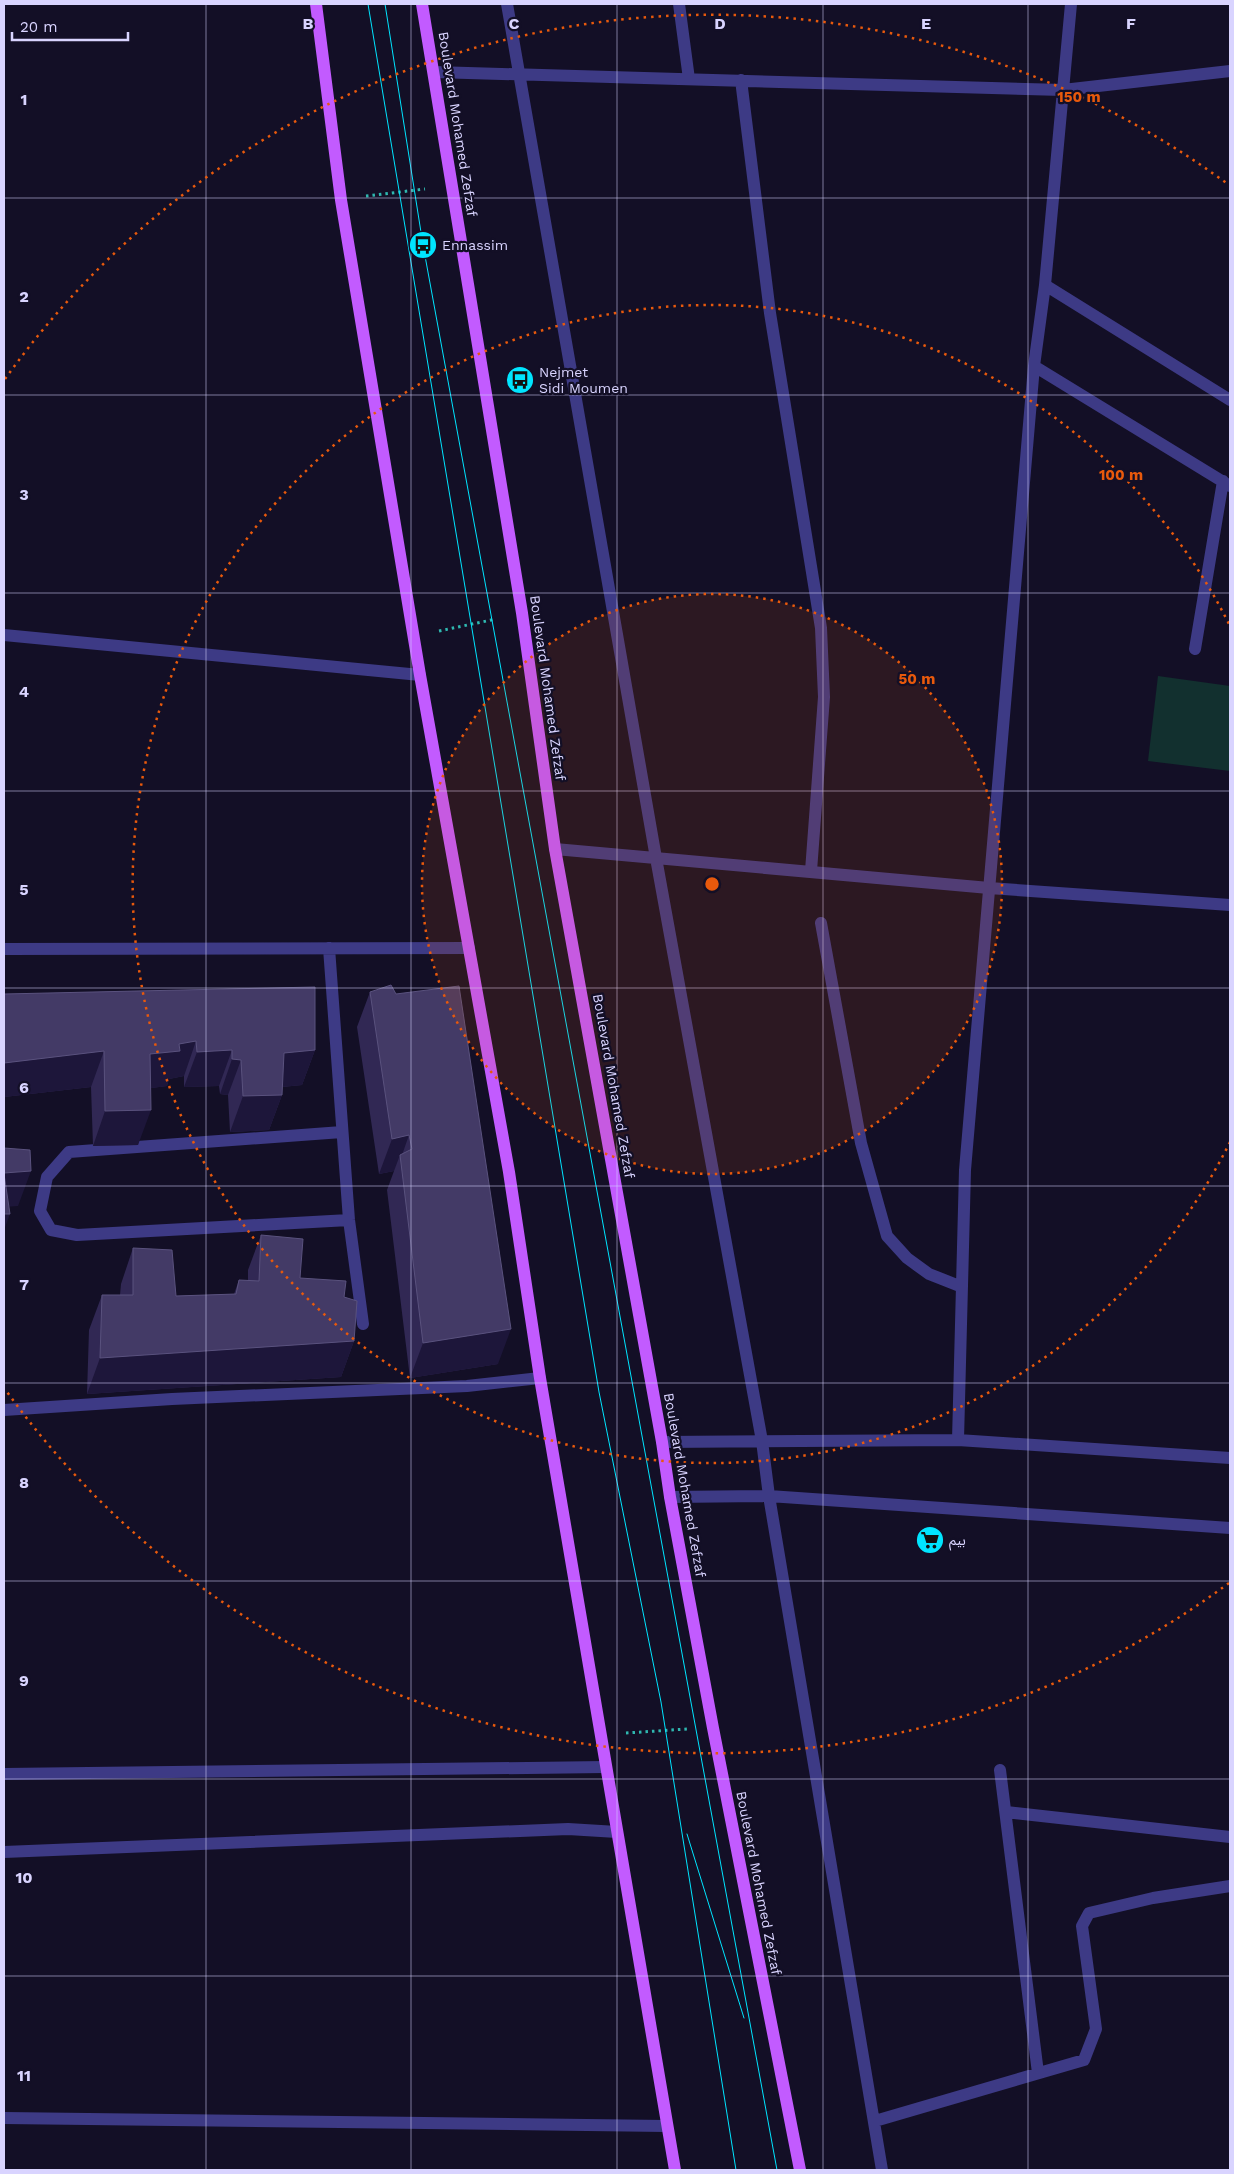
<svg xmlns="http://www.w3.org/2000/svg" width="1234" height="2174" font-family="'Work Sans','Noto Sans Arabic',sans-serif">
<style>
.green{fill:#12302f}
.lines{fill:none;stroke-linecap:round;stroke-linejoin:round}
.path{stroke:#2fb8b0;stroke-width:3;stroke-dasharray:2.5 4;stroke-linecap:butt}
.minor{stroke:#3d3a85;stroke-width:12}
.major{stroke:#c25bff;stroke-width:12}
.tram{stroke:#00e5ff;stroke-width:1}
.wall{fill:#312854}
.shaded-wall{fill:#1d163a}
.building{fill:#433a66;stroke:#5a527e}
.grid{fill:none;stroke:#d9d4ff;stroke-width:1;stroke-opacity:0.55}
.ring{fill:none;stroke:#e8590c;stroke-width:2.5;stroke-dasharray:2.5 5}
.labels{text-anchor:middle;dominant-baseline:central;stroke-width:4.5;stroke-linejoin:round;paint-order:stroke}
.street-label{font-size:14px;fill:#d9d4ff;stroke:#130f26}
.poi-label{font-size:14px;fill:#d9d4ff;stroke:#130f26;text-anchor:start}
.grid-label{font-size:16px;text-anchor:middle;font-weight:bold;fill:#d9d4ff;stroke:#130f26;stroke-width:4.5;stroke-linejoin:round;paint-order:stroke}
.centre{fill:#e8590c;stroke:#130f26;stroke-width:2.5}
.ring-label{font-size:15px;text-anchor:middle;font-weight:bold;fill:#e8590c;stroke:#130f26;stroke-width:4.5;stroke-linejoin:round;paint-order:stroke}
</style>
<rect width="100%" height="100%" fill="#130f26"/>
<!-- green -->
<path class="green" d="M1158,676L1230,686V771L1148,761Z"/>
<g class="lines">
<!-- path -->
<path class="path" d="M366,196L425,189
M439,631L496,619
M626,1733L687,1729"/>
<!-- minor -->
<path class="minor" d="M507,4L656,858L762,1441L769,1496L882,2170
M679,4L689,79
M1071,4L1045,285L1034,366L965,1170L958,1440L1230,1458
M434,72L1063,90L1230,71
M741,80L770,313L821,628L824,697L811,871
M1045,285L1230,400
M1034,366L1230,486
M4,635L420,675
M1195,649L1223,481
M555,849L989,888L1230,905
M821,923L861,1143L887,1236L907,1258L929,1274L962,1287
M329,948L349,1220L363,1324
M4,949L469,948
M342,1132L69,1152L47,1177L40,1211L51,1230L77,1235L349,1220
M4,1410L172,1399L467,1386L540,1378
M662,1442L958,1440
M670,1497L769,1496L1230,1528
M1000,1770L1038,2073
M4,1774L605,1767
M1006,1812L1230,1837
M4,1852L568,1829L617,1832
M4,2118L666,2126
M875,2121L1084,2060L1096,2029L1082,1926L1089,1913L1153,1898L1230,1886"/>
<!-- major -->
<path class="major" d="M316,4L341,200L420,675L509,1172L540,1378L675,2170
M422,4L522,613L555,849L662,1442L670,1497L713,1728L800,2170"/>
<!-- tram -->
<path class="tram" d="M368,4L599,1392L661,1702L736,2170
M385,4L423,245L777,2170
M687,1834L744,2018"/>
</g>
<!-- wall -->
<path class="wall" d="M370,992L498,1364L410,1378L387,1190L394,1171L379,1174L357,1027Z
M4,994L315,1050L302,1085L282,1087V1095L269,1130L230,1132L228,1095L220,1094L219,1086L184,1087V1076L169,1079L167,1086L151,1088L138,1145L93,1146L91,1087L4,1097Z
M261,1235L300,1278L344,1297L354,1341L341,1377L87,1394L89,1330L102,1295H120L121,1284L133,1248L176,1296L234,1294L239,1280L248,1281V1270Z"/>
<!-- shaded-wall -->
<path class="shaded-wall" d="M196,1041L184,1076L169,1079L167,1086L137,1090L150,1054L179,1044Z
M232,1050L219,1086L184,1087L197,1052Z
M315,1050L302,1085L271,1088L284,1053Z
M104,1051L91,1087L4,1097V1063Z
M232,1059L241,1060L228,1095L220,1094Z
M282,1095L269,1130L230,1132L243,1096Z
M151,1110L138,1145L93,1146L105,1111Z
M409,1135L401,1158L400,1155L394,1171L379,1174L392,1139Z
M31,1171L18,1206L4,1207V1173Z
M4,1214H10L4,1230Z
M511,1329L498,1364L410,1378L423,1343Z
M354,1341L341,1377L87,1394L100,1358Z"/>
<!-- building -->
<path class="building" d="M391,985L396,994L459,986L511,1329L423,1343L400,1155L412,1149L409,1135L392,1139L370,992Z
M315,987V1050L284,1053L282,1095L243,1096L241,1060L232,1059V1050L197,1052L196,1041L179,1044L180,1051L150,1054L151,1110L105,1111L104,1051L4,1063V994Z
M4,1148L30,1150L31,1171L4,1173Z
M4,1174L10,1214H4Z
M261,1235L303,1239L300,1278L346,1281L344,1297L357,1301L354,1341L100,1358L102,1295H133V1248L172,1250L176,1296L236,1294L239,1280L259,1281Z"/>
<!-- grid -->
<path class="grid" d="M206,4V2170M411,4V2170M617,4V2170M823,4V2170M1028,4V2170M4,198H1230M4,395H1230M4,593H1230M4,791H1230M4,988H1230M4,1186H1230M4,1383H1230M4,1581H1230M4,1779H1230M4,1976H1230"/>
<!-- distance rings -->
<circle cx="712" cy="884" r="290" fill="#e8590c" fill-opacity=".12"/>
<g class="ring">
<circle cx="712" cy="884" r="290"/>
<path d="M1230 1142A579 579 0 1 1 1230 626"/>
<path d="M1229 1583A869 869 0 0 1 5 1389M5 379A869 869 0 0 1 1229 185"/>
</g>
<!-- icons -->
<defs>
<symbol id="bus-disc" viewBox="-11 -11 22 22"><circle r="9.5" fill="#00e5ff" stroke="#130f26"/><path d="M-5-6H5V4H4V6H2V4H-2V6H-4V4H-5ZM-3.5-4V0h7V-4ZM-3.5 1.2v1.5H-2V1.2ZM2 1.2v1.5H3.5V1.2Z" fill="#111"/></symbol>
<symbol id="supermarket-disc" viewBox="-11 -11 22 22"><circle r="9.5" fill="#00e5ff" stroke="#130f26"/><path d="M-6-5.5h2.5l.6 2H6L4.5 2H-2.5L-4.4-4H-6ZM-1.5 3.2a1.3 1.3 0 1 0 .1 0ZM3 3.2a1.3 1.3 0 1 0 .1 0Z" fill="#111"/></symbol>
</defs>
<g fill-rule="evenodd">
<use href="#bus-disc" x="407" y="229" width="32" height="32"/>
<use href="#bus-disc" x="504" y="364" width="32" height="32"/>
<use href="#supermarket-disc" x="914" y="1524" width="32" height="32"/>
</g>
<g class="labels">
<!-- street labels -->
<g class="street-label">
<text transform="translate(458 124) rotate(81)">Boulevard Mohamed Zefzaf</text>
<text transform="translate(548 688) rotate(82)">Boulevard Mohamed Zefzaf</text>
<text transform="translate(614 1086) rotate(80)">Boulevard Mohamed Zefzaf</text>
<text transform="translate(685 1485) rotate(80)">Boulevard Mohamed Zefzaf</text>
<text transform="translate(759 1883) rotate(79)">Boulevard Mohamed Zefzaf</text>
</g>
<!-- poi labels -->
<g class="poi-label">
<text x="442" y="245">Ennassim</text>
<text x="539" y="372">Nejmet<tspan x="539" dy="16">Sidi Moumen</tspan></text>
<text x="949" y="1540">بيم</text>
</g>
</g>
<g class="grid-label">
<text x="308" y="29">B</text>
<text x="514" y="29">C</text>
<text x="720" y="29">D</text>
<text x="926" y="29">E</text>
<text x="1131" y="29">F</text>
<text x="24" y="105">1</text>
<text x="24" y="302">2</text>
<text x="24" y="500">3</text>
<text x="24" y="697">4</text>
<text x="24" y="895">5</text>
<text x="24" y="1093">6</text>
<text x="24" y="1290">7</text>
<text x="24" y="1488">8</text>
<text x="24" y="1686">9</text>
<text x="24" y="1883">10</text>
<text x="24" y="2081">11</text>
</g>
<circle cx="712" cy="884" r="8" class="centre"/>
<g class="ring-label">
<text x="1079" y="102">150 m</text>
<text x="1121" y="480">100 m</text>
<text x="917" y="684">50 m</text>
</g>
<!-- border -->
<rect width="1234" height="2174" fill="none" stroke="#d9d4ff" stroke-width="10"/>
<!-- scale -->
<path d="M12 32v8h116v-8" fill="none" stroke="#d9d4ff" stroke-width="2.5"/>
<text x="20" y="32" font-size="15" fill="#d9d4ff" stroke="#130f26" stroke-width="4" paint-order="stroke">20 m</text>
</svg>
